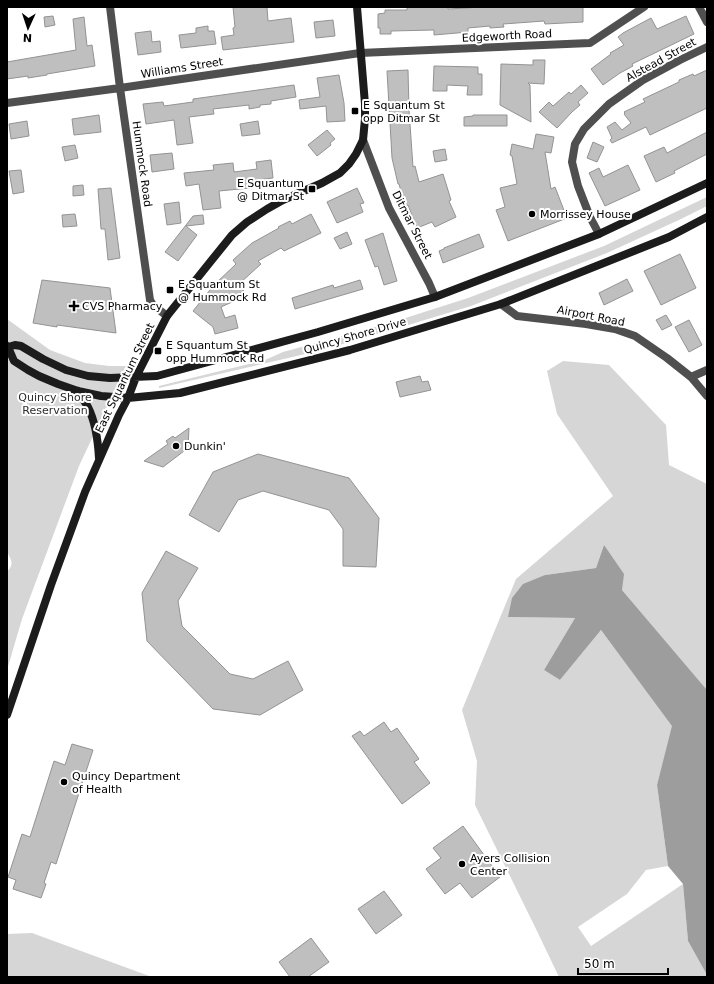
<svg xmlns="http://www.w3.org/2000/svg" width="714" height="984" font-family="'DejaVu Sans',sans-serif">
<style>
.green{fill:#d6d6d6}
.water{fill:#9d9d9d}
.building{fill:#bfbfbf;stroke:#939393}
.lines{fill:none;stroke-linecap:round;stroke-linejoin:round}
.street{stroke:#4f4f4f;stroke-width:8}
.secondary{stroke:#1c1c1c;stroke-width:8}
.poi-dot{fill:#000;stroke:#fff;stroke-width:1.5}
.labels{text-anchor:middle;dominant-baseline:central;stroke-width:4;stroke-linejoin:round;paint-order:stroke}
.street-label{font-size:11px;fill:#000;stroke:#fff}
.poi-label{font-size:11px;fill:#000;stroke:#fff;text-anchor:start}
.park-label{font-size:11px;fill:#2d2d2d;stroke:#fff}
</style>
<rect width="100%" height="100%" fill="#fff"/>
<!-- green -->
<path class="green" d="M707,197V206L681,219L607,253L471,306L395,329L318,351L159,388V386L265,360L283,352L393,322L468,298L604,246Z
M7,319L50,350L85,363L109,366H126L79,466L22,619L7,670V572C14,564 12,561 7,552Z
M563,361L609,365L666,425L669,465L707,484V690L622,590L604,545L596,568L545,575L508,617L575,618L544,670L560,680L601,630L673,726L657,785L668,866L646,870L627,894L578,927L591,946L683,884L688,941L707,975V977H559L536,929L475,805L477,761L462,710L516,579L613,496L557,414L547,371Z
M31,933H32L152,977H7V934Z"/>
<!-- water -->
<path class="water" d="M604,545L624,574L622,590L707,690V975L688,941L683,884L668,866L657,785L672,726L601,630L560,680L544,670L575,618L508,617L512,598L523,584L545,575L596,568Z"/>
<!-- building -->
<path class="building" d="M233,7H267L268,21L291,18L294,42L223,50L221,37L234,35L233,28L235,27Z
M407,7H448V9L483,7H583V22L545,24L544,21L503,24L504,27L490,28V26L468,28V32L434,35V30L391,31V34H380V28H378V14L385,13V10H407Z
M53,16L55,25L45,27L44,17Z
M686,16L694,34L632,64L633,66L620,73L603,85L591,69L611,54L610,53L624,45L618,37L623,33L651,18L657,29Z
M84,17L87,46L92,45L95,66L47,74V75L28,78V76L7,79V62L76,50L73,19Z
M333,20L335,36L316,38L314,22Z
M208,26V31H214L216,44L181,48L179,35L196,33V28Z
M151,31L152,42L160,41L161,52L138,55L135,33Z
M533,60H545L544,84L528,83L530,85L531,122L500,105L501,64L533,65Z
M434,66L478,67V74H482V95H467L468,86L447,85V91H433Z
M408,70L409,110L413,167L415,166L419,182L443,174L451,200L449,201L456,217L435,227L432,222L417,228L408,205L405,206L399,184H398L392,158L387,71Z
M707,70V108L650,135L646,127L612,143L610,140L612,138L607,127L615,122L622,130L631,123L624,114L625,113L624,112L645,102L643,99L679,82V80L693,74L694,76Z
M339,75L344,103L345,121L327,122L326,106L300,109L299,100L320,97L317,78Z
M294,85L296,97L271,101V104L260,105V107L249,109V105L213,109L214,114L189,117L193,143L177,145L174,120L146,124L143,104L163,102L164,106L193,102V99Z
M581,85L588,93L578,102L580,105L572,112L557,128L539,112L549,102L553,106L569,92L571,94Z
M99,115L101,132L74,135L72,119Z
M473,115H507V126H464V117L473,116Z
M27,121L29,136L11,139L9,124Z
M258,121L260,134L242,136L240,124Z
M327,130L335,139L330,143L331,145L317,156L308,145Z
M707,132V154L674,171L675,173L656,182L644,156L664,147L667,153Z
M536,134L554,137L551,153L545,152L551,189L555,187L567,218L508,241L496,210L505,207L500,188L517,184L512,156L510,155L512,144L533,149Z
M593,142L604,147L597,162L587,158Z
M75,145L78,158L65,161L62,147Z
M445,149L447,160L435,162L433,151Z
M172,153L174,169L152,172L150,155Z
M271,160L273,178L250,181V188L219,191L221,208L203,210L199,184L186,186L184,173L214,170L213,165L233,163L234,172L257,169L256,162Z
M628,165L640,190L605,206L589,173L599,168L603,177Z
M21,170L24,192L13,194L9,171Z
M83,185L84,195L73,196V186Z
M111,188L120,258L108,260L105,229H101L98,189Z
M357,188L364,203L360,204L363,212L337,223L327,202Z
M179,202L181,223L167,225L164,204Z
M75,214L77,226L63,227L62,215Z
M311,214L321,233L284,251L281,248L258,261L261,264L239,284L244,290L231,301L232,302L221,307L225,318L235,315L238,328L215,334L213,327L193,311L214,285L236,264L233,260L252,243L279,228L278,227L290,221L292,224Z
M203,215L204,224L186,226L197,235L178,261L165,252L193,216Z
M347,232L352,244L340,249L334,238Z
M383,233L397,281L384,285L378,266L375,267L365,240Z
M479,234L484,247L443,263L439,251L444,249V248Z
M680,254L696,288L661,305L644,271Z
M627,279L633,291L604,305L599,293Z
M42,280L110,288L116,333L57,325V327L33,323Z
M360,280L363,289L295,309L292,298L333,285L334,288Z
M666,315L672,325L662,330L656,320Z
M689,320L702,345L689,352L675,327Z
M420,376L422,382L428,381L431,390L400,397L396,382Z
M189,428L188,448L163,467L144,461L168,444L166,441L173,436L175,438Z
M258,454L349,478L379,518L376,567L343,566V529L329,510L263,491L238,500L219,532L189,515L213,472Z
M166,551L198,568L178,601L182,626L230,674L253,679L288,661L303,690L260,715L213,709L147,641L142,593Z
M384,722L391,732L397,728L419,759L414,762L430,783L402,804L352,736L360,731L364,736Z
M72,744L93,750L56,864L51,862L44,883L46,884L41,898L13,889L16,880L8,877L22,834L30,837L54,761L65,765Z
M463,826L500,877L472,898L460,883L445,894L426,869L441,858L433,848Z
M384,891L402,915L376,934L358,909Z
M311,938L329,962L308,977H290L279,962Z"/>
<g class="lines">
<!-- street -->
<path class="street" d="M110,7L120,88L150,300L153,305L167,316
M699,7L707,22
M7,103L120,88L360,53L590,43L644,7
M363,140L389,208L429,283L435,297
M599,234L590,217L578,186L572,162L575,144L584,129L609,104L643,80L680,60L707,47
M501,304L517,316L586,324L615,329L635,336L667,358L691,377L707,396
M691,377L707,370"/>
<!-- secondary -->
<path class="secondary" d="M7,346L8,347L14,361L28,370L39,376L58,384L78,391L101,396L128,398L180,393L350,350L501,304L669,237L707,217
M8,347L15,345L21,346L43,359L66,370L88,376L110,378L157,376L318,332L435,297L599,234L707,183
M78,391C81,396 85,402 88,407C96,423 98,441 99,458
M7,715L51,585L85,492L119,415L128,398L136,377L167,316L211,261L232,235L247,222L267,209L283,200L322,183L340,173L349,164L356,154L363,140L365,119V104L357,7"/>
</g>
<!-- markers -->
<g class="poi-dot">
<rect x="351" y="107" width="8" height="8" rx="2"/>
<rect x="308" y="185" width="8" height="8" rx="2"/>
<circle cx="532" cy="214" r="4"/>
<rect x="166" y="286" width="8" height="8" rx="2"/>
<path d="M72 300h4v4h4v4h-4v4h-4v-4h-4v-4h4z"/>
<rect x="154" y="347" width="8" height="8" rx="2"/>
<circle cx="176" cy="446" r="4"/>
<circle cx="64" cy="782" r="4"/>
<circle cx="462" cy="864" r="4"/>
</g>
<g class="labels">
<!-- street labels -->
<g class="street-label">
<text transform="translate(507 36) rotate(-3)">Edgeworth Road</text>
<text transform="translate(661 60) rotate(-29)">Alstead Street</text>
<text transform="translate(182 68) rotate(-9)">Williams Street</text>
<text transform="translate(142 164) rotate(82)">Hummock Road</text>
<text transform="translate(412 225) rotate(63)">Ditmar Street</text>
<text transform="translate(591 316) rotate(11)">Airport Road</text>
<text transform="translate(355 336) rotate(-16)">Quincy Shore Drive</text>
<text transform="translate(125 378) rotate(-64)">East Squantum Street</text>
</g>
<!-- poi labels -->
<g class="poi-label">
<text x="363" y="105">E Squantum St<tspan x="363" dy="13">opp Ditmar St</tspan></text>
<text x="304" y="183" text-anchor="end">E Squantum<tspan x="304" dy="13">@ Ditmar St</tspan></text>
<text x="540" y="214">Morrissey House</text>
<text x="178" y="284">E Squantum St<tspan x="178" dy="13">@ Hummock Rd</tspan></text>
<text x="82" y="306">CVS Pharmacy</text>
<text x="166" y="345">E Squantum St<tspan x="166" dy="13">opp Hummock Rd</tspan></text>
<text x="184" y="446">Dunkin'</text>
<text x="72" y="776">Quincy Department<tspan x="72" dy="13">of Health</tspan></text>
<text x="470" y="858">Ayers Collision<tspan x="470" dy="13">Center</tspan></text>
</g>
<!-- park labels -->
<g class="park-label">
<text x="55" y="397">Quincy Shore<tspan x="55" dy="13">Reservation</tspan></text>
</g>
</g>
<!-- border -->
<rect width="714" height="984" fill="none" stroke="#000000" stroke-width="16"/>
<!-- north arrow -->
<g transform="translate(28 28) rotate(183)" stroke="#ffffff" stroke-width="3" paint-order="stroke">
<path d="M0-3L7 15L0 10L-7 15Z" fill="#000000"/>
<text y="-6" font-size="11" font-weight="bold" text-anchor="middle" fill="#000000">N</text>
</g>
<!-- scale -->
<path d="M578 968v6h90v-6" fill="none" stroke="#000000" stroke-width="2"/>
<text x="584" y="968" font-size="12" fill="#000000" stroke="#ffffff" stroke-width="3" paint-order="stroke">50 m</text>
</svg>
